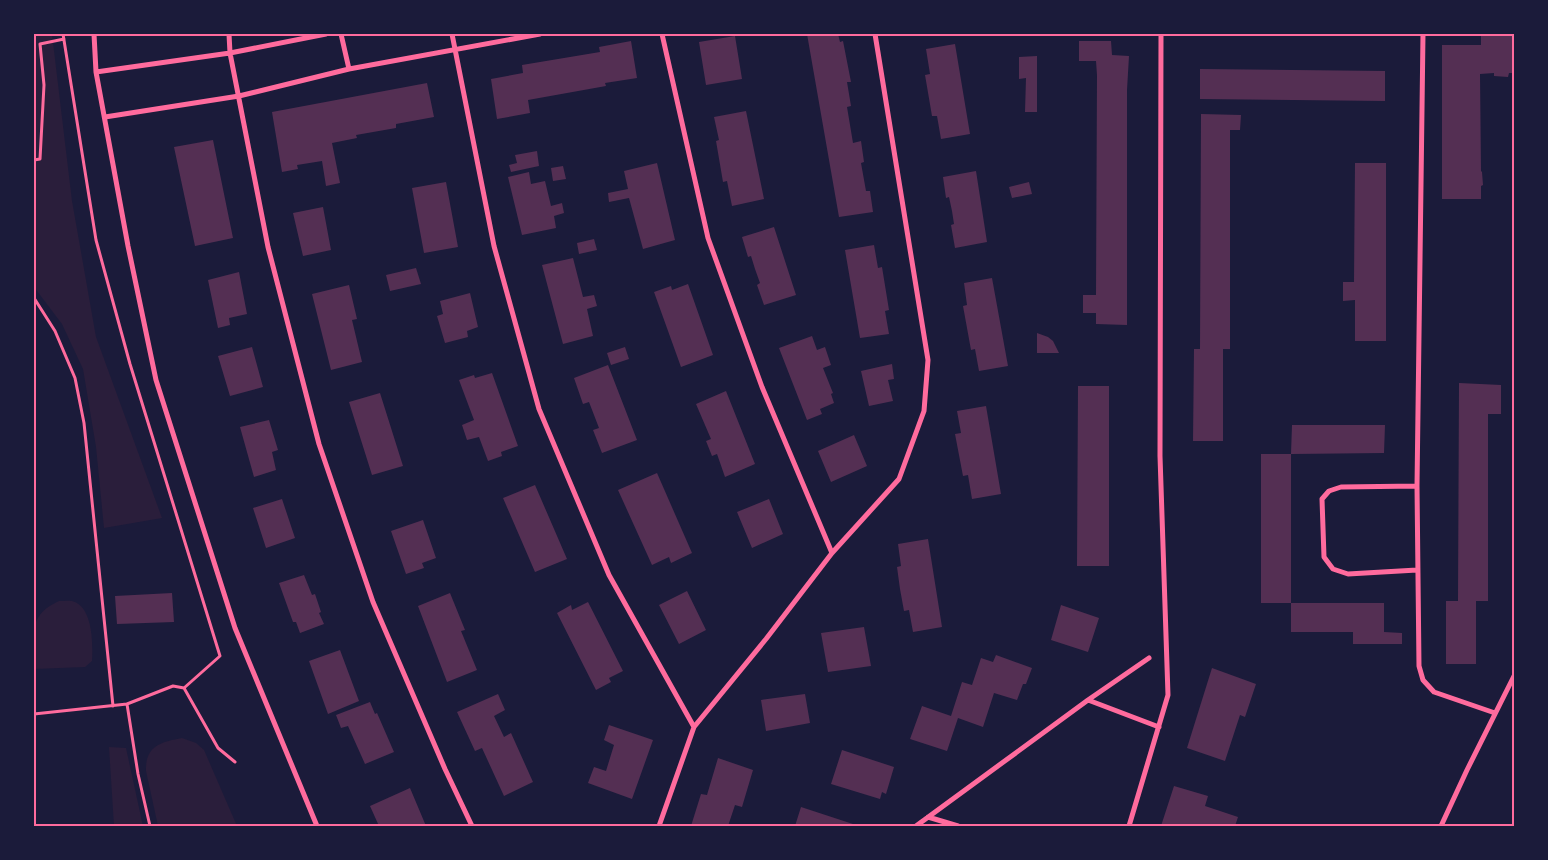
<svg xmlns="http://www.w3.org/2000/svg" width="1548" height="860" font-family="Commissioner,sans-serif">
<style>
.green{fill:#2a1e3b}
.building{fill:#542f53}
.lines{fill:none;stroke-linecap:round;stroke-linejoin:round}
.path{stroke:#ff6b9d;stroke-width:3}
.minor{stroke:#ff6b9d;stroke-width:5}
.neatline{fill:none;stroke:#ff6b9d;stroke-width:2}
</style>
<rect width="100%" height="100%" fill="#1b1b3a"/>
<!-- green -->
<path class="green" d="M34,34H52L72,201L96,337L162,518L104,528L96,447L83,369L62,324L34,287Z
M59,601C64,601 71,600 75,602C93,610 93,645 92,661L85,667L34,669C34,637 26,616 59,601Z
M182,738L196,743L204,750L237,826H158L146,771C145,746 161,742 182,738Z
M109,747L126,748L143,826H114Z"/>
<!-- building -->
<path class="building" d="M807,34H838L840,42L843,41L851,82H847L851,106L847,107L853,143L861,141L864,162L861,163L866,191H870L873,212L839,217Z
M735,36L742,79L706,85L699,42Z
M1481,36H1514V73H1509L1508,77L1494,76V73L1480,74L1481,171L1482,172L1483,185L1481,186V199H1442V45H1481Z
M631,41L637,78L605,83L606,86L528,100L530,113L497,119L491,79L523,73L522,65L600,52L599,47Z
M1079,41H1111L1112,55L1129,56L1127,90V325L1096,324V313H1083V295H1096L1097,75L1096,61H1079Z
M955,44L970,134L941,139L937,116H932L925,75L930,74L926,49Z
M1037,56V112H1025L1026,78L1019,79V57Z
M1200,69L1385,71V101L1200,99Z
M427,83L434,117L396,124V128L356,135L357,138L332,143L340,183L326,186L322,161L297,165L298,169L282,172L272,112Z
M746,111L764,199L732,206L727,181L723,182L716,141L719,140L714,117Z
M1201,114L1241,115L1240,130H1230V349H1223V441H1193L1194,349H1200Z
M213,140L233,238L195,246L174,147Z
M537,151L539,166L511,172L509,165L517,163L515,155Z
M657,163L675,240L643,249L629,198L609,202L608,193L628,189L624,171Z
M1355,163H1386V341H1355V300L1343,301V282H1354Z
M563,166L566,179L553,181L551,168Z
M976,171L987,242L955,248L951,225L954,224L952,211L949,197L946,198L943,177Z
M529,172L531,184L545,181L551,206L562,203L564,213L554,216L556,228L522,235L508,177Z
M446,182L458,247L424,253L412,188Z
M1029,182L1032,194L1012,198L1009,187Z
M323,207L331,250L303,256L293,213Z
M774,227L796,295L764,305L757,285L760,283L755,269L751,256L748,257L742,237Z
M594,239L597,250L579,254L577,243Z
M874,245L878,268L882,267L889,310L885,311L889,334L860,338L845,250Z
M573,258L583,297L594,295L597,306L587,309L593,336L563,344L542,265Z
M416,268L421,284L390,291L386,275Z
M239,272L247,314L229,318L230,325L218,328L208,280Z
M992,278L1008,366L979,371L975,349L971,350L963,306L967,305L964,283Z
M688,284L713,355L681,367L654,292L671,286L672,290Z
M349,285L357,319L352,320L362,362L331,370L312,294Z
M470,293L478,327L467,331L468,337L445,343L437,316L443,314L440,301Z
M1037,333L1048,337L1053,341L1059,353H1037Z
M812,336L817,350L825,347L831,365L823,368L833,393L831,394L834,403L820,409L822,414L807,420L779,348Z
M252,347L263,387L230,396L218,356Z
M625,347L629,359L611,365L607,353Z
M892,364L894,379L888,380L893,401L869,406L861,371Z
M608,365L637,440L602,453L593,430L599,428L589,402L583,404L574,378Z
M492,373L518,446L501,452L502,456L488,461L479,437L467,440L462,425L474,420L459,380L474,375L475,378Z
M1459,383L1501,385V414H1488V601H1476V664H1446V601H1458Z
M1078,386H1109V566H1077Z
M726,391L755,464L725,477L717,454L712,456L706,441L711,439L696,404Z
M380,393L403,466L372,475L349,402Z
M986,406L1001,494L972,499L968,475L963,476L955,434L961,433L957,411Z
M269,420L278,450L272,452L276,470L254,477L240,427Z
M1292,425H1385L1384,453L1291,454Z
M854,435L867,466L831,482L818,451Z
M1261,454H1291V603H1384V632L1402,633V644H1353V632H1291V603H1261Z
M657,473L692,553L671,563L669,557L652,565L618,490Z
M535,485L567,559L535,572L503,498Z
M282,499L295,538L266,548L253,508Z
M769,499L783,534L752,548L737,512Z
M423,520L436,558L422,563L424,568L406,574L391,531Z
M928,539L942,627L913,632L909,610L904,611L900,589L897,567L901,566L898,544Z
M304,575L312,595L315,594L321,612L319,613L324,624L300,633L296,622H293L279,583Z
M687,591L706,630L679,644L659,605Z
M172,593L174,622L117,624L115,596Z
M450,593L465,630L461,631L477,670L447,682L418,606Z
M588,602L623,671L609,678L611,682L596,690L557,613L571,605L572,610Z
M1061,605L1099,618L1088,652L1051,640Z
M864,627L871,666L828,672L821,633Z
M340,650L359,701L328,714L309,661Z
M996,655L1032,668L1026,684H1023L1017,700L994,693L983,727L958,718L947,751L910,739L922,706L951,716L962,682L972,685L981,658L993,662Z
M1212,668L1256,684L1245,717L1240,715L1225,761L1187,748Z
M498,694L505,710L494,716L504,737L511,733L533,782L504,796L482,748L475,751L457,712Z
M805,694L810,723L766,731L761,700Z
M370,702L375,714L377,713L394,752L365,764L348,726L341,728L336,715Z
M609,725L653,740L632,799L588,783L594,767L606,771L614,745L604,740Z
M842,750L894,767L886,794L882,792L880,799L831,784Z
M718,758L753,770L742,807L735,805L728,826H691L701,794L707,795Z
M1174,786L1208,796L1205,806L1238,817L1235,826H1161Z
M410,788L426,826H379L370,806Z
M801,807L856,825V826H795Z"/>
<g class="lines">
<!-- path -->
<path class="path" d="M63,34L96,240L130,364L220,656L184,688
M34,160L40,159L44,85L40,44L64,39
M34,298L55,331L75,378L84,423L113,706
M34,714L127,704
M150,826L138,774L127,704L173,686L184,688L218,748L235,762"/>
<!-- minor -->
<path class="minor" d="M94,34L96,72L128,246L156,380L235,628L317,826
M229,34L230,53L268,247L319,444L373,602L445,769L472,826
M452,34L494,246L539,409L609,575L694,727
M662,34L708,238L762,387L832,553
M1423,34L1417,486L1419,666L1423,680L1434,692L1495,713
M349,69L540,34
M96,72L230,53L326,34
M105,117L239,96L349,69L341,34
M1417,486L1341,487L1329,491L1322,499L1324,557L1333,569L1348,574L1417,570
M1088,700L1159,727
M928,817L958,826
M659,826L694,727L766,639L832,553L899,479L924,411L928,360L875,34
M916,826L1088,700L1149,658
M1129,826L1168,695L1160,456L1161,34
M1441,826L1467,770L1514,676"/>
</g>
<!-- border -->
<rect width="1548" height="860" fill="none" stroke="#1b1b3a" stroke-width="70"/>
<rect x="35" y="35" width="1478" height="790" class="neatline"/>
</svg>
